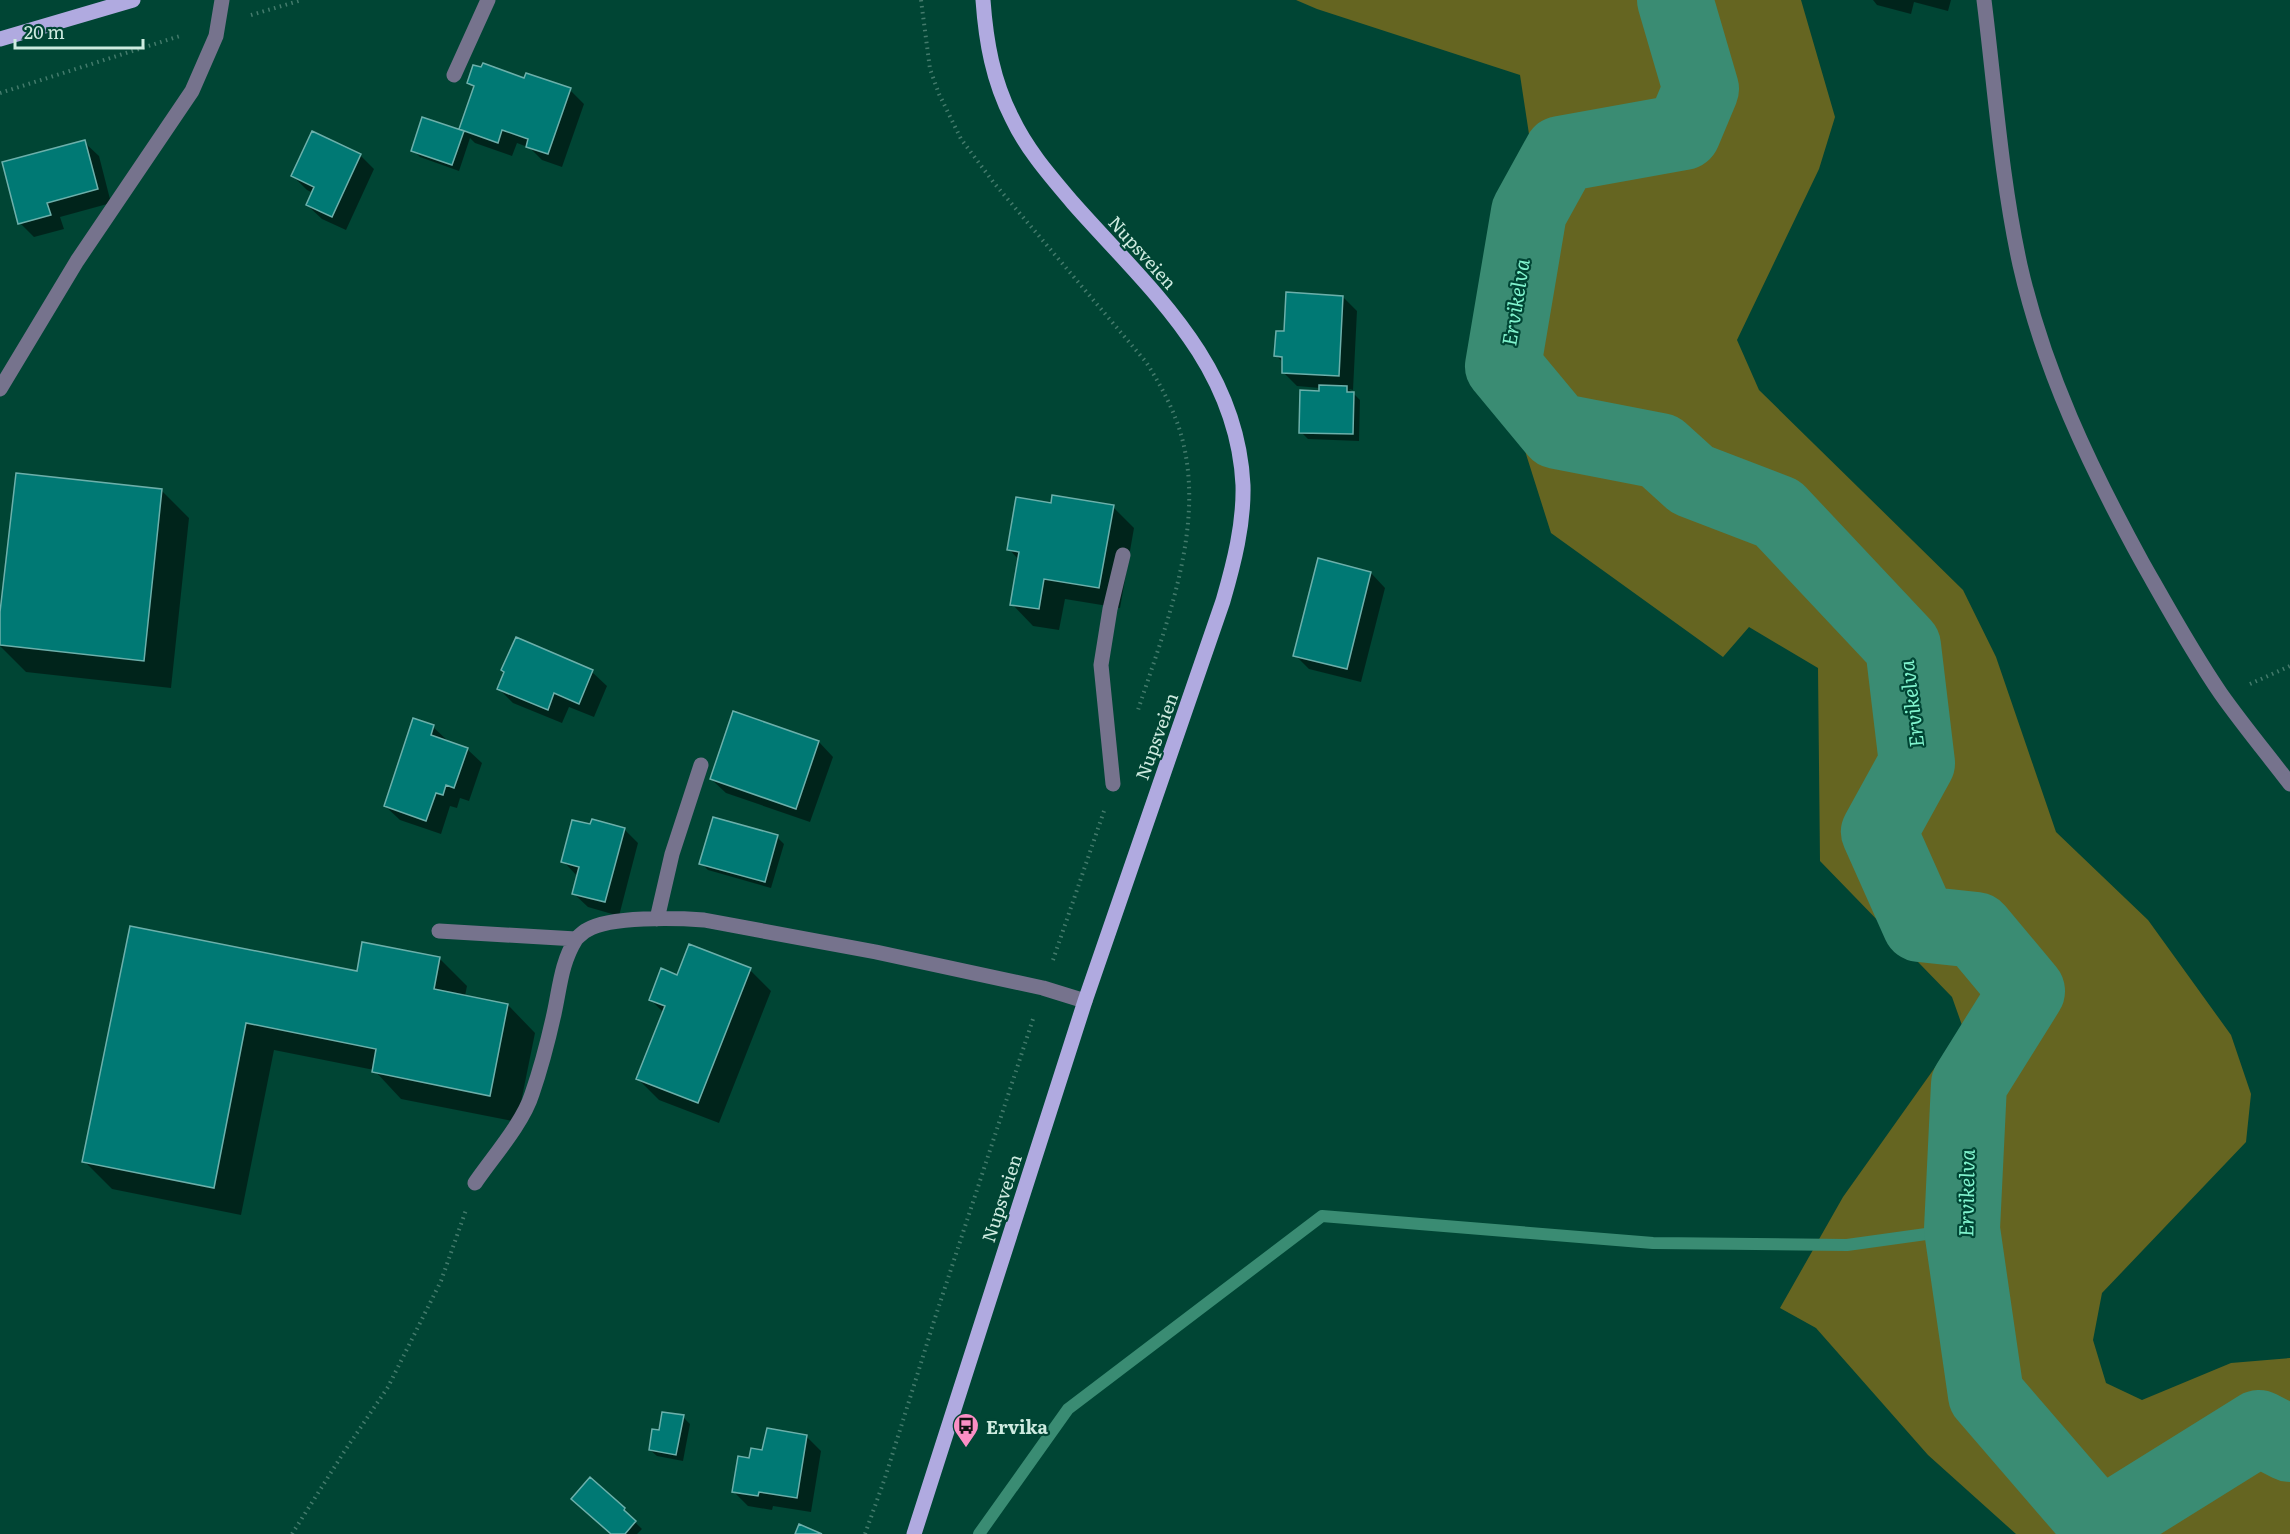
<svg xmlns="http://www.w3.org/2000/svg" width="2290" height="1534" font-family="Literata,serif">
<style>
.forest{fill:#656521}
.shadow{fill:#0007}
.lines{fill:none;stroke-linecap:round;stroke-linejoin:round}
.stream{stroke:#3a8c73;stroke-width:12}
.river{stroke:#3a8c73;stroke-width:76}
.building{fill:#007974;stroke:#6cb0ab;stroke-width:1.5}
.path{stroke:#437b6c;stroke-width:4;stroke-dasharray:1.5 4.5;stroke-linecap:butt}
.minor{stroke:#76738d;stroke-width:15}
.major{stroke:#b0aae0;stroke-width:15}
.labels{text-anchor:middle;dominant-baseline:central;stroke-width:4.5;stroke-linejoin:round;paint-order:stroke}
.street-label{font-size:18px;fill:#ceebe0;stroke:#004534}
.poi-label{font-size:18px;font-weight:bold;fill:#ceebe0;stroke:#004534;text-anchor:start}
.water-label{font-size:20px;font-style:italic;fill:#81f5cf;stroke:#004534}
</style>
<rect width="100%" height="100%" fill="#004534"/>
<!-- forest -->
<path class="forest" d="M1296,0H1801L1835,117L1819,169L1737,340L1759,390L1963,590L1996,657L2056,832L2148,920L2231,1035L2251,1094L2246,1142L2102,1293L2093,1340L2106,1383L2142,1400L2231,1363L2290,1358V1534H2016L1928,1455L1816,1328L1780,1308L1843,1197L1963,1028L1952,997L1820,861L1818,668L1749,627L1723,657L1551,533L1512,410L1541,213L1520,75L1317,9Z"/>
<!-- shadow -->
<path class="shadow" d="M1873,0H1951L1948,11L1914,2L1911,14L1877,5Z
M525,80L570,90L584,104L562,167L542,160L530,148L517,143L512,156L475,143L470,138L459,171L420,157L413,150L423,119L466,133L461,129L475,89L468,82Z
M84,142L99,156L111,203L60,217L64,229L34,237L20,223Z
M360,155L374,169L346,230L322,219L307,205L313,193L307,190L293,176Z
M1343,297L1357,311L1353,390L1349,389L1360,400L1359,441L1308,439L1301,432L1320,393V388L1297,386L1283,372L1284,363L1276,356L1286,333Z
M162,491L189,518L171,688L26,672L0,646V626Z
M1053,504L1113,507L1134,528L1120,608L1065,599L1059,630L1033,626L1012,604L1019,560L1009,549Z
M1371,573L1385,588L1361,682L1309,669L1295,655Z
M516,639L592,672L607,686L594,717L569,707L562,723L513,703L498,688Z
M734,713L819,742L833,757L810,822L726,793L711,779Z
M433,727L448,741L467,749L482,763L469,801L460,798L457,808L450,806L441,834L400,820L385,806Z
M624,829L638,843L619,916L588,907L573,893L578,877L563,861Z
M777,837L784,844L771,888L708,870L701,863Z
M131,928L358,973L363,943L440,959L467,986L465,996L508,1005L535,1033L517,1122L401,1099L374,1070L274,1050L241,1215L112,1189L84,1161Z
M750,970L771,991L719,1123L659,1100L638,1079L664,1013L650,999L678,976Z
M683,1417L690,1424L683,1461L657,1456L650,1450L660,1432Z
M807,1437L821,1451L811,1512L773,1506L772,1510L748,1506L733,1491L750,1460L764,1452Z
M590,1479L631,1516L630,1517L642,1529L637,1534H612Z"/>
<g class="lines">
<!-- stream -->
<path class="stream" d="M979,1534L1068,1409L1322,1216L1653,1243L1847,1245L1962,1229"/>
<!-- river -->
<path class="river" d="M1675,0L1701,89L1683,132L1561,154L1529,212L1503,366L1557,431L1660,451L1692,480L1778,513L1903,646L1917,763L1879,832L1920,924L1976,930L2027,991L1969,1084L1962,1229L1986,1395L2100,1527L2259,1428L2290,1444"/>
</g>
<!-- building -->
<path class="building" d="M483,63L524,78L526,73L571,88L548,154L526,147L528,139L502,130L498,143L459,129L474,86L467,83L473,65L481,67Z
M422,117L464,131L452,165L411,151Z
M312,131L361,154L332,217L306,205L314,187L291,176Z
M85,140L98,189L47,203L51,215L18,224L2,162Z
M1286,292L1343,296L1339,376L1282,373V357L1274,356L1276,331H1284Z
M1319,385L1347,386V392H1354L1353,434L1299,433L1300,390L1319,391Z
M16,473L162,489L144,661L0,645V612Z
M1052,495L1114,505L1099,588L1044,579L1039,609L1010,605L1019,552L1007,550L1016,497L1051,503Z
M1318,558L1371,572L1347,669L1293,656Z
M516,637L593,670L579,704L554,693L548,710L497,689L504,672L501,670Z
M733,711L819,741L796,809L710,779Z
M413,718L434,725L431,735L468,748L454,788L446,785L443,795L436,793L426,821L384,806Z
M713,817L778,835L765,882L699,864Z
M592,819L625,828L605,902L572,894L579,867L561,862L572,820L590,824Z
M130,926L357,971L362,942L440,957L434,989L508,1004L490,1096L372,1072L376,1049L246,1023L214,1188L82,1162Z
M689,944L751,968L698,1103L636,1079L665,1006L649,1000L661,968L677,975Z
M662,1412L684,1415L676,1455L649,1450L652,1429L659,1430Z
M767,1428L807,1435L797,1498L759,1492L758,1496L732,1492L738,1456L749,1458L751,1448L762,1450Z
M590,1477L625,1508L624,1510L636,1521L625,1534H611L571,1499Z
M799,1524L822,1534H795Z"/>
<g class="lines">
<!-- path -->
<path class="path" d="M921,0L930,69L939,94L961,139L994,183L1146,362C1160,384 1172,406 1180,431C1208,523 1166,624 1138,710
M251,15L302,0
M0,93L183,35
M2250,684L2290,666
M1053,960L1104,811
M292,1534L344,1452L388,1387L441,1281L466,1210
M865,1534L885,1478L935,1318L1034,1016"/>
<!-- minor -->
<path class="minor" d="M1984,0C1995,88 2001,178 2020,265C2044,371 2090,467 2142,562C2167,606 2192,652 2221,694C2243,725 2267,754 2290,784
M454,75L488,0
M0,389L77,261L192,91L216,36L222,0
M1113,784L1101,665L1110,609L1123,555
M657,919L672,854L701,765
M439,931L576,939C579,936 583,932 587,930C610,916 676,918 704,920L876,952L1043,988L1085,1001
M475,1183C492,1158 523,1123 532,1094C541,1068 548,1041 554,1014C560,987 561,963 576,939"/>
<!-- major -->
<path class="major" d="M0,39L133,0
M914,1534L1085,1001L1223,601C1234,563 1244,524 1243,485C1237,362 1148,288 1073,203C1051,177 1027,150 1012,118C993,81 986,42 983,0"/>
</g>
<!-- icons -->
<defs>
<symbol id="bus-pin" viewBox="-11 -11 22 30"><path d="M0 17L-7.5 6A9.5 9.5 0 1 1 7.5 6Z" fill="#fb8fc5" stroke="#004534"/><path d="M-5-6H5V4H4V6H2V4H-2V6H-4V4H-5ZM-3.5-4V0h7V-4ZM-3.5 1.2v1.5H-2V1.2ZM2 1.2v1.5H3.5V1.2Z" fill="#111"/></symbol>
</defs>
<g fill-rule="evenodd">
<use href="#bus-pin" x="951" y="1411" width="30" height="40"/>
</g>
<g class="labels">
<!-- street labels -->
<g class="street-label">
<text transform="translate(1143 252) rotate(48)">Nupsveien</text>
<text transform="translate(1156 736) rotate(-70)">Nupsveien</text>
<text transform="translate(1001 1198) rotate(-72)">Nupsveien</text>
</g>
<!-- poi labels -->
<g class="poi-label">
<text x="986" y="1426">Ervika</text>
</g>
<!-- water labels -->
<g class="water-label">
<text transform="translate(1514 302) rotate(-81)">Ervikelva</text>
<text transform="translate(1910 704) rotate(-97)">Ervikelva</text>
<text transform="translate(1965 1193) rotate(-89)">Ervikelva</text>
</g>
</g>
<!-- scale -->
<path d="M15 39v9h128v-9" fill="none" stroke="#ceebe0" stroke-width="3"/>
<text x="24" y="39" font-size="18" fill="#ceebe0" stroke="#004534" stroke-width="4.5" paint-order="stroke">20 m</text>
</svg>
